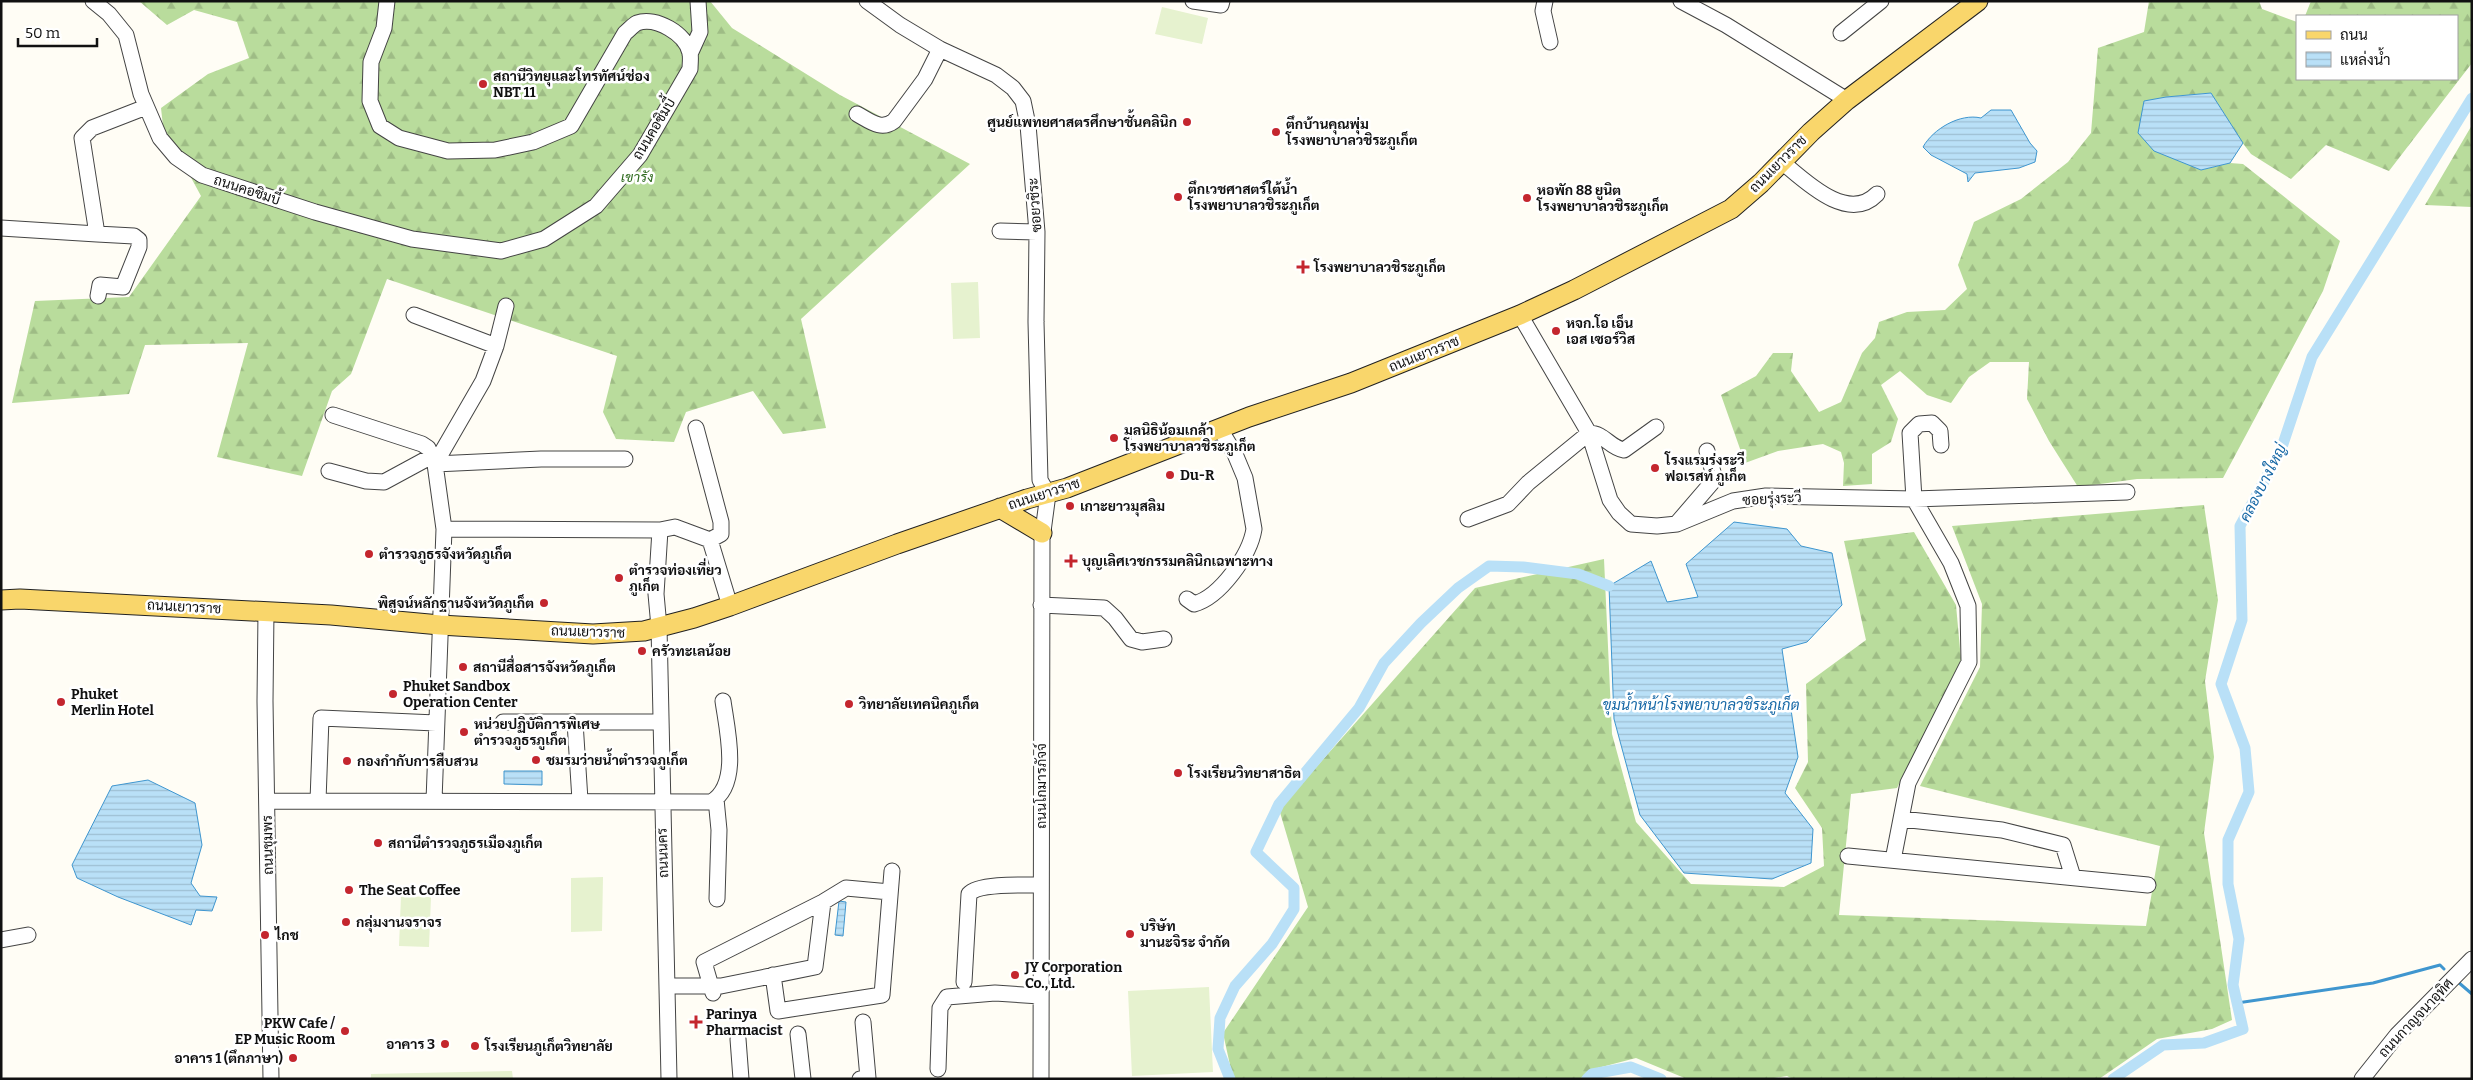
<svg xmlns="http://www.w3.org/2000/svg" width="2473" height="1080" font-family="Bitter,Sarabun,serif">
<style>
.forest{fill:url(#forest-firs)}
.pitch{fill:#e6f2cf}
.water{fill:url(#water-rules);stroke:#3f96cf}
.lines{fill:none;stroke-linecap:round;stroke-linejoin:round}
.stream{stroke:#3f96cf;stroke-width:3}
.canal{stroke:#b9e0f7;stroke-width:11}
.minor-casing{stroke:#444;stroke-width:17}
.major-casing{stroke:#222;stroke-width:21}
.minor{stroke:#fff;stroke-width:15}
.major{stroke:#f9d66b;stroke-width:19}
.poi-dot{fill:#c4262e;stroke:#fff;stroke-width:2}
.labels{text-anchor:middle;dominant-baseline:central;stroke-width:5;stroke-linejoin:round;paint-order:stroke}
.poi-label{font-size:14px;font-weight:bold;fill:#111;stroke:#fff;text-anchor:start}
.street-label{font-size:14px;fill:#111;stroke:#fff}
.park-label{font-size:14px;font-style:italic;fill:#2f6b1f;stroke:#fff}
.water-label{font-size:15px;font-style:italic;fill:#1768a6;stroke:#fff}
</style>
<defs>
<pattern id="forest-firs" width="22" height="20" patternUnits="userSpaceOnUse" patternTransform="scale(1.25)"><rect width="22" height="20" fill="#b9dc9c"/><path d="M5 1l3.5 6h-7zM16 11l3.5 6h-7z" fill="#9ebc85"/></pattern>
<pattern id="water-rules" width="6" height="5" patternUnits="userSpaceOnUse" patternTransform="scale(1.25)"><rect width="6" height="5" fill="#b9e0f7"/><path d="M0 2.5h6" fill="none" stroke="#9ebfd3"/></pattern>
</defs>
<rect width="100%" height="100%" fill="#fffdf5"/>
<!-- forest -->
<path class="forest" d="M139,1H710L732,28L840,95L970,164L801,319L826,428L783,434L753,391L686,412L674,442L616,439L603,412L617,356L387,279L351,374L332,391L302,476L217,457L248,343L145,345L129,394L12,403L35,301L129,297L201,196L163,126L161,108L208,74L249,58L237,22L194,10L167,25Z
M2149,1H2259L2262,9L2297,22V79H2457V16H2305L2311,1H2472V63L2389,171L2326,145L2291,179L2251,154L2232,129L2211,93L2166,97L2144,102L2201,170L2230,163L2243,164L2340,241L2323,291L2223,478L2137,479L2078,487L2049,441L2027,399L2029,362H1990L1969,377L1951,403L1927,395L1900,371L1881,385L1898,419L1891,442L1872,454V484L1843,486L1844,463L1841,452L1823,444L1778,451L1745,463L1721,395L1756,376L1773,353H1793L1791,371L1819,412L1841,402L1862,353L1875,338L1879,322L1907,312L1945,310L1967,289L1958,265L1974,222L2021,199L2068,162L2091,133L2098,48L2144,32Z
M2472,125V207L2425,205Z
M2204,505L2218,600L2205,681L2214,757L2204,833L2232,1020L2212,1029L2157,1039L2099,1079H1793L1787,1076L1768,1079H1687L1636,1058L1590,1070L1580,1079H1233L1223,1033L1308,907L1279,809L1475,588L1604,559L1612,734L1636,822L1691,884L1784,887L1824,866L1822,828L1795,788L1808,762L1806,684L1866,640L1844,541L1914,532L1956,605L1961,660L1897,788L1851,794L1839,915L2146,926L2160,846L1920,786L1980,667L1982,604L1952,526Z"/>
<!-- pitch -->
<path class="pitch" d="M1162,7L1208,18L1202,44L1155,34Z
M978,282L980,338L953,339L951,283Z
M603,877L602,931L571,932V878Z
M401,896L431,897L429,947L399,946Z
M1209,987L1213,1072L1132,1076L1128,991Z
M512,1071L513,1079H371V1074Z"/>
<!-- water -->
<path class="water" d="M2211,93L2243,143L2230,163L2201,170L2154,151L2138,133L2144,101L2166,97Z
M1991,110H2011L2030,143L2037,151L2035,162L2019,168L1975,173L1968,182L1967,174L1931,155L1923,147C1933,129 1960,113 1981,118Z
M1734,522L1787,529L1801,546L1832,553L1842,605L1807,642L1782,649L1798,757L1785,793L1813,829L1811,863L1772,879L1684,873L1640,815L1614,719L1609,586L1651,561L1667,602L1698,597L1686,564Z
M504,771H542V785L504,784Z
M148,780L195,803L202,845L191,883L200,896L217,897L212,911L196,910L191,925L118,897L77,878L72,865L112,786Z
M839,901L846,902L843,936L835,935Z"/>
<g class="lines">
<!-- stream -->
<path class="stream" d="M2458,982L2472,994
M2237,1003L2373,983L2440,965L2444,969"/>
<!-- canal -->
<path class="canal" d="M1230,1079L1218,1049L1220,1018L1235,986L1272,944L1294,909V888L1256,852L1279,804L1359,708L1384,663L1421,623L1458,588L1489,566L1523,567L1578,574L1609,586
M1587,1079L1592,1074L1631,1067L1661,1079
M2113,1079L2163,1045L2204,1043L2243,1029L2233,985L2239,939L2228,884V840L2249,792L2245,748L2221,684L2242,620L2240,526L2281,450L2312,357L2472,98"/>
<defs>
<path id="minor" d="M93,1L109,14L126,35L141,94L160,138L176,157L202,175L315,212L412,239L501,251L544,239L596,206L640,155L690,69C690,64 691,58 690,53C686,34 656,16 637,23C633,25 629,30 625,33L571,126L533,142L495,150L448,151L399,138L380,126L370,101L371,62L384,28L387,1
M867,1L900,25L940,49L996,75L1013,88L1023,101L1028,125L1037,232L1036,322L1040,480L1048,494L1042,539L1041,1079
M1193,1L1221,5L1222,1
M1545,1L1543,11L1550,42
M1681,1L1726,25L1847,100
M1841,33L1881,1
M690,54L700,32L698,1
M857,114C870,121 881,131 894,121L925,79L940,49
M1782,162C1805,181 1848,224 1877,194
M1,228L97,234L82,138L92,128L146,107
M1000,231L1037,232
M97,234L134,236L139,240V247L123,287L100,285L98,296
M414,315L496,346
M1520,315L1589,433L1610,500L1619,513L1631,524L1657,526L1677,524L1733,501L1766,496L1914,499L2127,492
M333,415L422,444L428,448L435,464L444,529L434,801
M696,428L721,522V534L710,540L730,606
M435,464L541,459H625
M435,464L483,381L496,346L506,306
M329,471L366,481L384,482L432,456
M1468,519L1508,504L1528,483L1589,433C1604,433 1610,448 1624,450L1656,427
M1678,522L1715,479L1707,451
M444,529L660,530L675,527L710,540
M660,530L656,594L659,627L669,1079
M1187,599L1194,604C1220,597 1250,555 1254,529L1245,478L1235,454L1220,429
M1041,605L1104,608L1115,618L1131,639L1142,642L1164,639
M266,611L265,701L271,1079
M503,722H660
M575,722L580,800
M716,799L719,830L717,899
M267,801L711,802C741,785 727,730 723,701
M318,801L321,718L436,723
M1901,819L2002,830L2063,845L2073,877
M1848,856L2148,885
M1893,860L1908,783L1969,662L1968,606L1951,563L1914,499L1910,433L1919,424L1932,423L1940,431L1941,445
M1,940L28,935
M773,975L778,1011L882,995L892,871
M964,982L969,894C978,883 1026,885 1041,885
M667,986H721L815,967L823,902
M713,993L704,962L823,902L846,888L890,892
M798,1034L803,1079
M738,1039L741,1079
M938,1069L940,1008L947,997L995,993L1040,996
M860,1079L868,1078L863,1022
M2362,1079L2397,1035L2472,959"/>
<path id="major" d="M1000,508L1042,533
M1,600L20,599L331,615L440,625L593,634L644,631L694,618L730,606L897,544L1027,499L1067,488L1249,417L1351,383L1520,315L1574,290L1731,209L1761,183L1811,132L1847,100L1978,1"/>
</defs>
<!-- minor casing -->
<use href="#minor" class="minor-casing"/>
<!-- major casing -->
<use href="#major" class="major-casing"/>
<!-- minor -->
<use href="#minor" class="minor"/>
<!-- major -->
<use href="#major" class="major"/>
</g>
<!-- markers -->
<g class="poi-dot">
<circle cx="483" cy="84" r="5"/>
<circle cx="1187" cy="122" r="5"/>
<circle cx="1276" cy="132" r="5"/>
<circle cx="1178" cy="197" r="5"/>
<circle cx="1527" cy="198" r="5"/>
<path d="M1300.5 259.5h5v5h5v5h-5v5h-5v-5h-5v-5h5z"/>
<circle cx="1556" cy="331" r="5"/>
<circle cx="1114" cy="438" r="5"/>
<circle cx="1655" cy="468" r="5"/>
<circle cx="1170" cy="475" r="5"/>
<circle cx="1070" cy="506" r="5"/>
<circle cx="369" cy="554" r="5"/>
<path d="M1068.5 553.5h5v5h5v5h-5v5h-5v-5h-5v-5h5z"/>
<circle cx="619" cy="578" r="5"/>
<circle cx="544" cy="603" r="5"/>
<circle cx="642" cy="651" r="5"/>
<circle cx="463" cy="667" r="5"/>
<circle cx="393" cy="694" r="5"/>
<circle cx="61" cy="702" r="5"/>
<circle cx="849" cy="704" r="5"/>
<circle cx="464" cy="732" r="5"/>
<circle cx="536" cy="760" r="5"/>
<circle cx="347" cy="761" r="5"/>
<circle cx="1178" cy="773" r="5"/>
<circle cx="378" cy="843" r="5"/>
<circle cx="349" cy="890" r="5"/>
<circle cx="346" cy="922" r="5"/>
<circle cx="1130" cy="934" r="5"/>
<circle cx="265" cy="935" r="5"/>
<circle cx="1015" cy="975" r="5"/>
<path d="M693.5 1014.5h5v5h5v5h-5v5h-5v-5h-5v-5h5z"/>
<circle cx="345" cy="1031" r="5"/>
<circle cx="445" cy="1044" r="5"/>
<circle cx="475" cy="1046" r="5"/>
<circle cx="293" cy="1058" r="5"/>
</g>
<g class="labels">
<!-- poi labels -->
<g class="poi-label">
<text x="493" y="76">สถานีวิทยุและโทรทัศน์ช่อง<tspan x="493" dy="16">NBT 11</tspan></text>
<text x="1177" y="122" text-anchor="end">ศูนย์แพทยศาสตรศึกษาชั้นคลินิก</text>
<text x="1286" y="124">ตึกบ้านคุณพุ่ม<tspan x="1286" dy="16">โรงพยาบาลวชิระภูเก็ต</tspan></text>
<text x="1188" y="189">ตึกเวชศาสตร์ใต้น้ำ<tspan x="1188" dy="16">โรงพยาบาลวชิระภูเก็ต</tspan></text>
<text x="1537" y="190">หอพัก 88 ยูนิต<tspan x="1537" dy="16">โรงพยาบาลวชิระภูเก็ต</tspan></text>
<text x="1314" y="267">โรงพยาบาลวชิระภูเก็ต</text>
<text x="1566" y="323">หจก.โอ เอ็น<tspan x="1566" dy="16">เอส เซอร์วิส</tspan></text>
<text x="1124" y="430">มูลนิธิน้อมเกล้า<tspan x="1124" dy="16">โรงพยาบาลวชิระภูเก็ต</tspan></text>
<text x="1665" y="460">โรงแรมรุ่งระวี<tspan x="1665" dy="16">ฟอเรสท์ ภูเก็ต</tspan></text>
<text x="1180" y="475">Du-R</text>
<text x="1080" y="506">เกาะยาวมุสลิม</text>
<text x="379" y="554">ตำรวจภูธรจังหวัดภูเก็ต</text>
<text x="1082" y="561">บุญเลิศเวชกรรมคลินิกเฉพาะทาง</text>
<text x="629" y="570">ตำรวจท่องเที่ยว<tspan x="629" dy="16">ภูเก็ต</tspan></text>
<text x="534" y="603" text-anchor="end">พิสูจน์หลักฐานจังหวัดภูเก็ต</text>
<text x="652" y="651">ครัวทะเลน้อย</text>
<text x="473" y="667">สถานีสื่อสารจังหวัดภูเก็ต</text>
<text x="403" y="686">Phuket Sandbox<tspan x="403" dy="16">Operation Center</tspan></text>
<text x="71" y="694">Phuket<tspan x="71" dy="16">Merlin Hotel</tspan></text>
<text x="859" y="704">วิทยาลัยเทคนิคภูเก็ต</text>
<text x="474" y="724">หน่วยปฏิบัติการพิเศษ<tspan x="474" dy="16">ตำรวจภูธรภูเก็ต</tspan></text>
<text x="546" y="760">ชมรมว่ายน้ำตำรวจภูเก็ต</text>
<text x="357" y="761">กองกำกับการสืบสวน</text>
<text x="1188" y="773">โรงเรียนวิทยาสาธิต</text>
<text x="388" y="843">สถานีตำรวจภูธรเมืองภูเก็ต</text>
<text x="359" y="890">The Seat Coffee</text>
<text x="356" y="922">กลุ่มงานจราจร</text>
<text x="1140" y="926">บริษัท<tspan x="1140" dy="16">มานะจิระ จำกัด</tspan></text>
<text x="275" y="935">ไกช</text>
<text x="1025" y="967">JY Corporation<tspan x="1025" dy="16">Co., Ltd.</tspan></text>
<text x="706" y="1014">Parinya<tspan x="706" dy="16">Pharmacist</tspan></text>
<text x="335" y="1023" text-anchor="end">PKW Cafe /<tspan x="335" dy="16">EP Music Room</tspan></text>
<text x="435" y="1044" text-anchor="end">อาคาร 3</text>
<text x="485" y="1046">โรงเรียนภูเก็ตวิทยาลัย</text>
<text x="283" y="1058" text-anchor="end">อาคาร 1 (ตึกภาษา)</text>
</g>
<!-- street labels -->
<g class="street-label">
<text transform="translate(654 129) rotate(-59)">ถนนคอซิมบี้</text>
<text transform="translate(1778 164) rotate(-45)">ถนนเยาวราช</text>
<text transform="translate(247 190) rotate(18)">ถนนคอซิมบี้</text>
<text transform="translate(1035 205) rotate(-94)">ซอยวชิระ</text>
<text transform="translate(1424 354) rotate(-22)">ถนนเยาวราช</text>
<text transform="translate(1044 494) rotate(-18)">ถนนเยาวราช</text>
<text transform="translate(1772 499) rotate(-3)">ซอยรุ่งระวี</text>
<text transform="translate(184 607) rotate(3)">ถนนเยาวราช</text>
<text transform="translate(588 632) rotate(2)">ถนนเยาวราช</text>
<text transform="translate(1041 786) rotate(-90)">ถนนโกมารภัจจ์</text>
<text transform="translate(268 845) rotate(-91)">ถนนชุมพร</text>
<text transform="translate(663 853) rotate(-92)">ถนนนคร</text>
<text transform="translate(2416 1018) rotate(-47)">ถนนกาญจนาอุทิศ</text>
</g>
<!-- park labels -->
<g class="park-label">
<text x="637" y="177">เขารัง</text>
</g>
<!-- water labels -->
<g class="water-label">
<text transform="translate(2263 483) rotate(-63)">คลองบางใหญ่</text>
<text x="1701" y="705">ขุมน้ำหน้าโรงพยาบาลวชิระภูเก็ต</text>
</g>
</g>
<!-- border -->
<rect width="2473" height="1080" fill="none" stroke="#111111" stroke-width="5"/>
<!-- legend -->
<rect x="2296" y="15" width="162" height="65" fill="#ffffff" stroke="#a0a0a0"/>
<rect x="2306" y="31" width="25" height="8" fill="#f9d66b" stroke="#a0a0a0"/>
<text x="2340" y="40" font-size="15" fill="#111111">ถนน</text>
<rect x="2306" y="52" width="25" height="15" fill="url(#water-rules)" stroke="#a0a0a0"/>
<text x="2340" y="65" font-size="15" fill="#111111">แหล่งน้ำ</text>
<!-- scale -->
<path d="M18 38v8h79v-8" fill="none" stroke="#111111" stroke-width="2.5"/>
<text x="25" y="38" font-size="15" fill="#111111" stroke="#ffffff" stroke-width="4" paint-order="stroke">50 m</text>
</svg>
